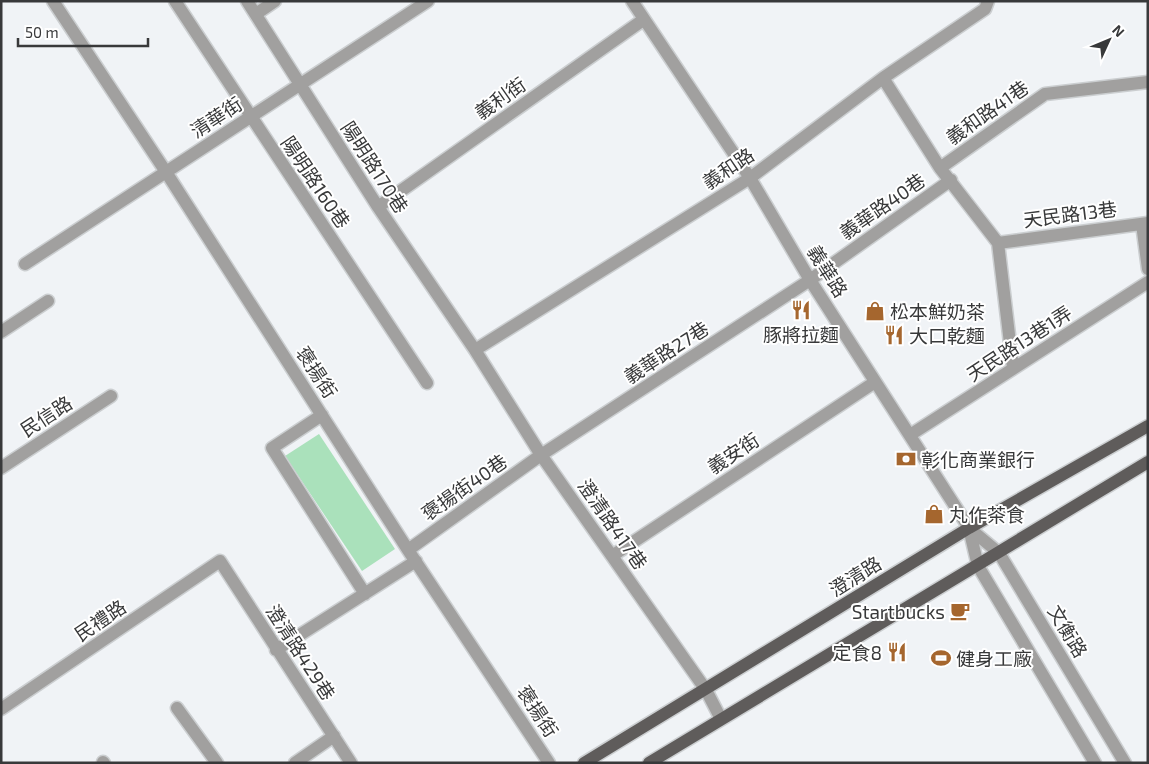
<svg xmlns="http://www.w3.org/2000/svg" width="1149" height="764" font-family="'Exo 2','Noto Sans TC',sans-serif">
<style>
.green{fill:#aae1bb}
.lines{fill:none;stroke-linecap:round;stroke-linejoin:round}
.minor-casing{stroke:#cbced0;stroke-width:15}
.major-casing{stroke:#cbced0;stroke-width:15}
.minor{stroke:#a1a09f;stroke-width:12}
.major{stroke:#5f5c5b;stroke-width:12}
.labels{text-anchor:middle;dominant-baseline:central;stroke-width:4;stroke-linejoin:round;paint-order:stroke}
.street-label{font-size:19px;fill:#38393a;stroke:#fff}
.poi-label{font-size:19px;fill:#38393a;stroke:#fff;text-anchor:start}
</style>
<rect width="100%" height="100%" fill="#f0f3f6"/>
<!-- green -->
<path class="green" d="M319,434L395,549L362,571L285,456Z"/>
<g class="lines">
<defs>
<path id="minor" d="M53,1L166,172L408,550L549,763
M175,1L427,383
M247,1L378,207L475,350L541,455L706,690L721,719
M632,1L750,178L810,280L964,520L969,528L978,566L1095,763
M256,14L275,1
M883,78L940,168L998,243L1013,368
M940,168L1045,94L1148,82
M378,207L643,20
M1142,224L1148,269
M998,243L1148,223
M25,264L428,1
M1,332L48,301
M475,350L750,178L883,78L985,9L988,1
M322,415L272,448L365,594
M910,435L1148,282
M1,468L111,396
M969,528L999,553L1125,763
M408,550L541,455L810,280L951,180
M612,556L875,382
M276,650L416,561
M177,708L217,763
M1,709L220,561L351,763
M103,762L104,763
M295,763L334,736"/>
<path id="major" d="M584,763L969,528L1148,426
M649,763L1148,462"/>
</defs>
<!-- minor casing -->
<use href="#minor" class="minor-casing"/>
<!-- major casing -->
<use href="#major" class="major-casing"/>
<!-- minor -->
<use href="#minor" class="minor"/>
<!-- major -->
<use href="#major" class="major"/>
</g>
<!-- icons -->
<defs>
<symbol id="restaurant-bare" viewBox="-9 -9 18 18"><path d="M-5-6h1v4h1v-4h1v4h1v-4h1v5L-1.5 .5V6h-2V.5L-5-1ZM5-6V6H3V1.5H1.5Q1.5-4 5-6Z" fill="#a5662e" stroke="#fff" stroke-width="2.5" paint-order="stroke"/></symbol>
<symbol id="shop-bare" viewBox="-9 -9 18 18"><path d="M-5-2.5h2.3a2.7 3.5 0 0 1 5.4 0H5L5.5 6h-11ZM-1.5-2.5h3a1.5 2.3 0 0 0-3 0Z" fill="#a5662e" stroke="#fff" stroke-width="2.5" paint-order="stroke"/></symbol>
<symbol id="bank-bare" viewBox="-9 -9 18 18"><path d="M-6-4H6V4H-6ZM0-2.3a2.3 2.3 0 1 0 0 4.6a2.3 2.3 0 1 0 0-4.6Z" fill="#a5662e" stroke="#fff" stroke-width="2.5" paint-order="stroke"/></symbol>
<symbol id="cafe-bare" viewBox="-9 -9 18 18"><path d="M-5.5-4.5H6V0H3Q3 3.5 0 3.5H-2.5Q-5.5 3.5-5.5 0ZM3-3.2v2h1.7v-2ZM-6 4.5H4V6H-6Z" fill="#a5662e" stroke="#fff" stroke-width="2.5" paint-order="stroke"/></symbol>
<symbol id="stadium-bare" viewBox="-9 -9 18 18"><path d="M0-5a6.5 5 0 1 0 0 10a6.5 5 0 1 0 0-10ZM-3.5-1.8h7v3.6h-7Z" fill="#a5662e" stroke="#fff" stroke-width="2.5" paint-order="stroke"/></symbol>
</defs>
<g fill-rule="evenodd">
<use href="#restaurant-bare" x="787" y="296" width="28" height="28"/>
<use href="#shop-bare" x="861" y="297" width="28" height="28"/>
<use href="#restaurant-bare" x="880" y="321" width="28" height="28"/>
<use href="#bank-bare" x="892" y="445" width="28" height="28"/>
<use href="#shop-bare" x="920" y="500" width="28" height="28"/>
<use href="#cafe-bare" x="946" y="597" width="28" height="28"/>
<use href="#restaurant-bare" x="883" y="638" width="28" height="28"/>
<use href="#stadium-bare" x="927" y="644" width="28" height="28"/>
</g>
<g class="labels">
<!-- street labels -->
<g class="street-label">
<text transform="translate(500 98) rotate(-35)">義利街</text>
<text transform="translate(987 112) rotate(-35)">義和路41巷</text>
<text transform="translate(216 117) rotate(-33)">清華街</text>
<text transform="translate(375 167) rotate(57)">陽明路170巷</text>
<text transform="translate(728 168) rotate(-34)">義和路</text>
<text transform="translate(316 182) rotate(56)">陽明路160巷</text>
<text transform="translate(882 206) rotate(-35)">義華路40巷</text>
<text transform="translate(1070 214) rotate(-7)">天民路13巷</text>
<text transform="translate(828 271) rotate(58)">義華路</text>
<text transform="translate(1019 343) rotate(-33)">天民路13巷1弄</text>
<text transform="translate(666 352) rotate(-33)">義華路27巷</text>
<text transform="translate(317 372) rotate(57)">褒揚街</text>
<text transform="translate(46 416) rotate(-33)">民信路</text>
<text transform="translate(733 453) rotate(-33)">義安街</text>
<text transform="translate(464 487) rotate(-35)">褒揚街40巷</text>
<text transform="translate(613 524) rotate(55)">澄清路417巷</text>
<text transform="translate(855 576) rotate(-32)">澄清路</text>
<text transform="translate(100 620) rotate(-34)">民禮路</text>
<text transform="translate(1068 631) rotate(59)">文衡路</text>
<text transform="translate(301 652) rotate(57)">澄清路429巷</text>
<text transform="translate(538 711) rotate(57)">褒揚街</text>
</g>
<!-- poi labels -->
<g class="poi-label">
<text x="890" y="311">松本鮮奶茶</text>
<text x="801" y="334" text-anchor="middle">豚將拉麵</text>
<text x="909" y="335">大口乾麵</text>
<text x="921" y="459">彰化商業銀行</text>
<text x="949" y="514">丸作茶食</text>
<text x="945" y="611" text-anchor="end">Startbucks</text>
<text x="882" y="652" text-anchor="end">定食8</text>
<text x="956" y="658">健身工廠</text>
</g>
</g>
<!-- border -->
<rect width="1149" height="764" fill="none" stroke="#38393a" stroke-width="5"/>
<!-- north arrow -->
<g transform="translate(1109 40) rotate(46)" stroke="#ffffff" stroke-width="4" paint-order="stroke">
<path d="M0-4L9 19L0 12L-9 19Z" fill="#38393a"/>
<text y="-8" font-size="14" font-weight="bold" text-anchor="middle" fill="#38393a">N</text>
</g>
<!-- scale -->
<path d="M18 38v8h130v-8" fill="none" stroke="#38393a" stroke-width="2.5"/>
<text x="25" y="38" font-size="15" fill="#38393a" stroke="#ffffff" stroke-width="4" paint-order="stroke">50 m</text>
</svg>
